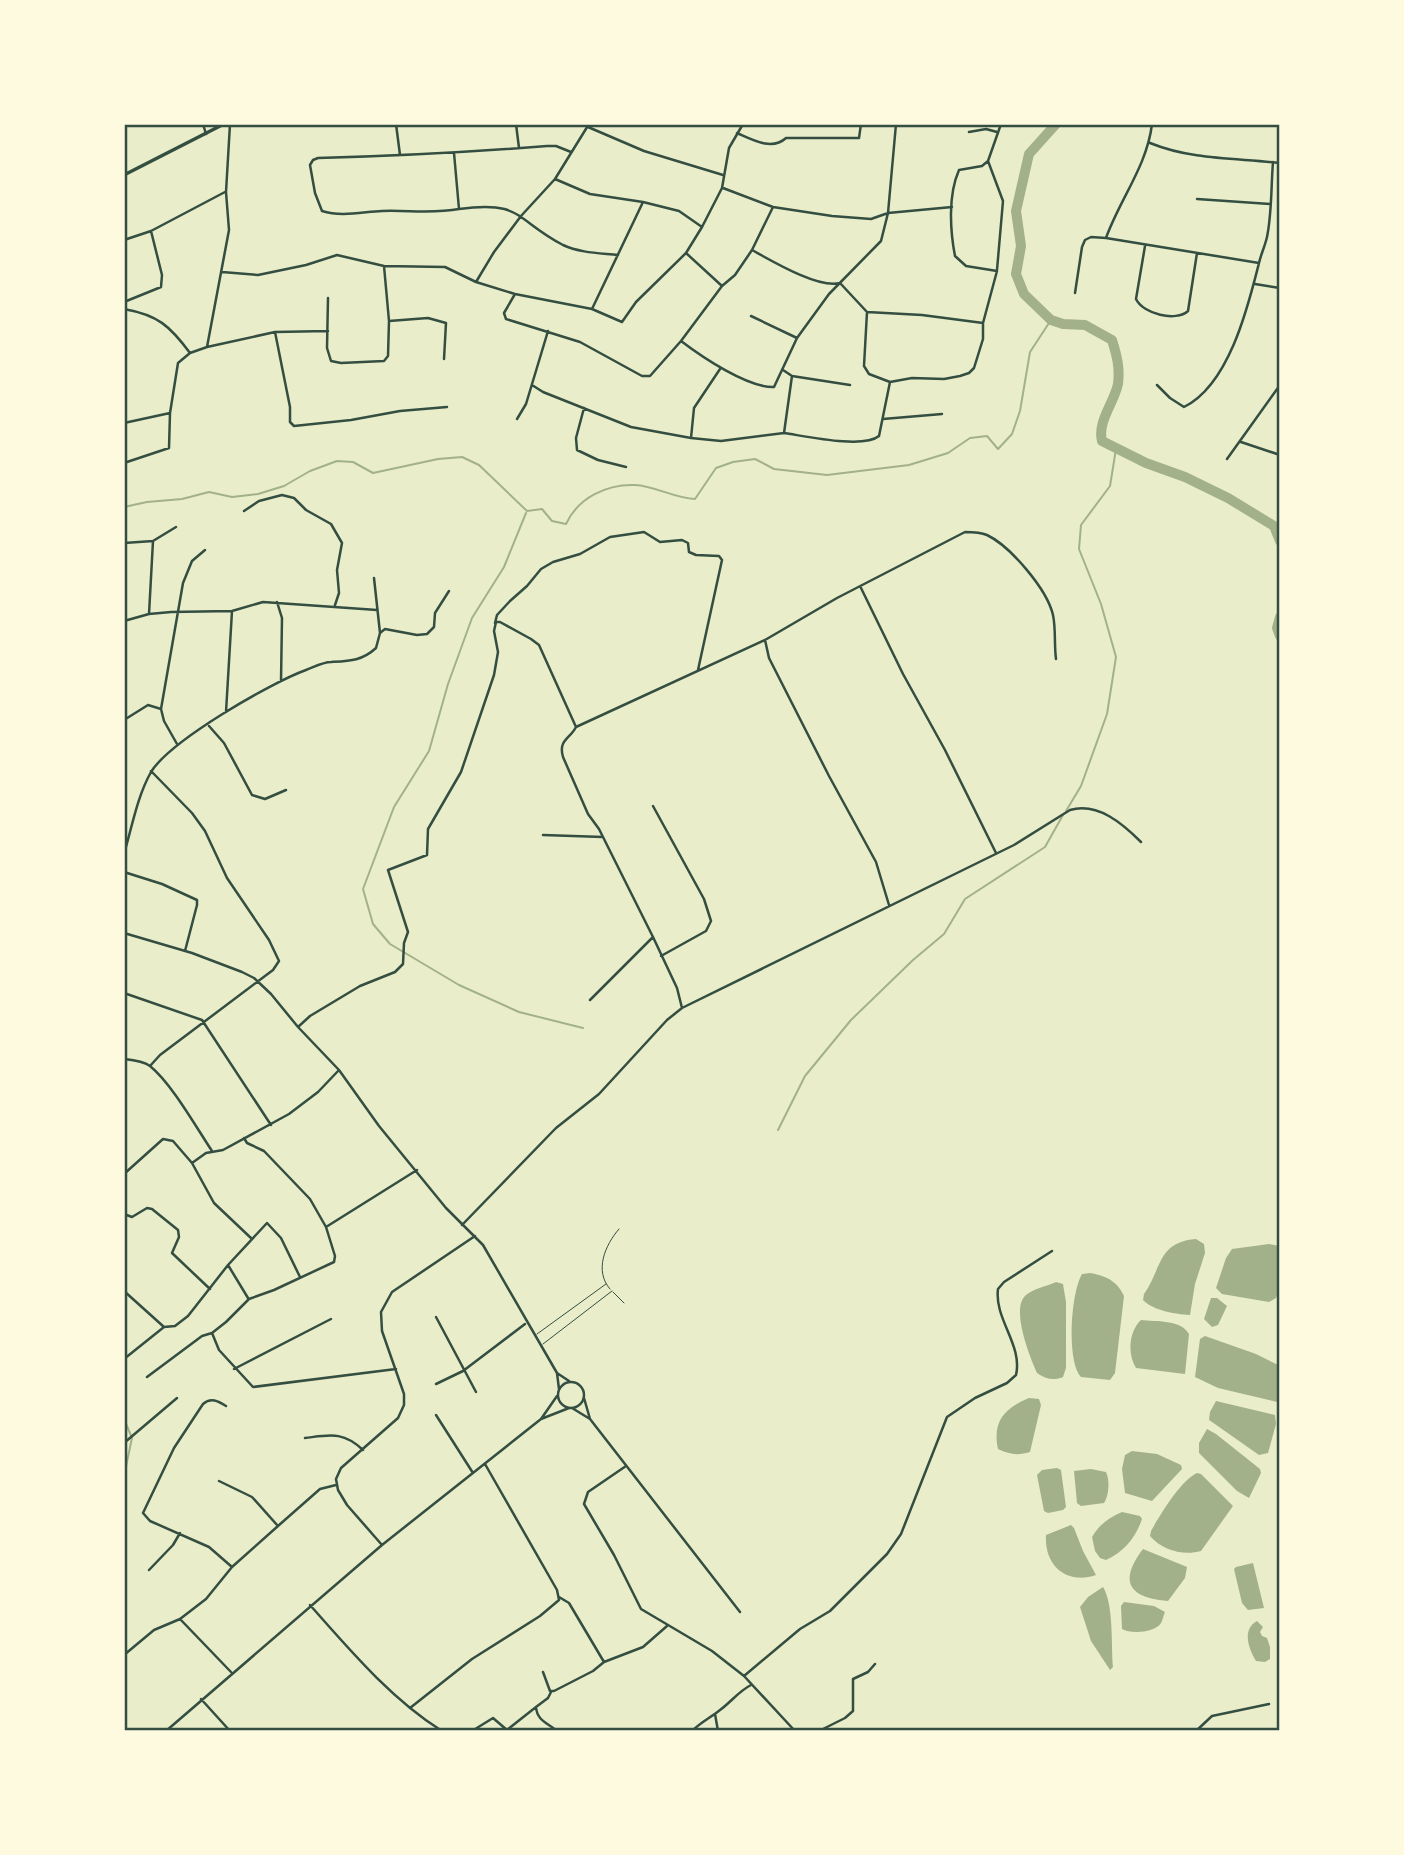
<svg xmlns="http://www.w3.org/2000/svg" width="1404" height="1855" font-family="'Asap Condensed',sans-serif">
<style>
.water{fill:#a3b18a}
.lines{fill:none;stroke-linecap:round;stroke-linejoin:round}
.stream{stroke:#a3b18a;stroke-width:2}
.river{stroke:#a3b18a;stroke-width:10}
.service{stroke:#344e41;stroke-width:1}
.minor{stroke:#344e41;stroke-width:2.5}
.tertiary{stroke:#344e41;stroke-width:3.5}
.neatline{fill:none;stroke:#344e41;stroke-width:2.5}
</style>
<rect width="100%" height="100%" fill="#e9edc9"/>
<!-- water -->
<path class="water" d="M1196,1239L1204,1244L1205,1253L1195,1284L1190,1315C1175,1314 1154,1311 1143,1300L1144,1294C1162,1269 1157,1242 1196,1239Z
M1269,1244L1280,1246V1287L1276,1298L1269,1302L1222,1294L1216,1288L1226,1258L1232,1249Z
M1090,1273C1107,1276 1117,1281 1124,1296L1115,1373L1110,1380L1081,1377C1066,1361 1071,1292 1082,1274Z
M1056,1282L1063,1284L1066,1302V1368L1063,1377C1054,1381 1045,1379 1037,1373C1030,1357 1010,1308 1026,1295C1033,1289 1047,1286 1056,1282Z
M1211,1298H1217L1227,1306L1218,1325L1212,1327L1204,1319Z
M1141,1320C1155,1322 1181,1319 1189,1334L1185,1374L1136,1368C1127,1354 1129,1331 1141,1320Z
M1205,1336L1256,1354L1280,1366L1277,1402L1218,1388L1195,1377L1200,1339Z
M1029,1398L1039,1399L1041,1405L1030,1452C1017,1456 1009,1454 998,1449C992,1421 1005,1408 1029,1398Z
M1216,1401L1275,1415L1276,1424L1268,1453L1259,1455L1212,1422L1209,1420L1210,1412Z
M1207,1429L1216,1434L1260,1469L1261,1473L1249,1498L1237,1491L1199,1453V1443Z
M1132,1451L1157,1454L1181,1465L1182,1469L1152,1501L1125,1493L1122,1469L1125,1455Z
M1057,1468L1061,1470L1066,1507L1063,1510L1048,1513L1044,1511L1037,1475L1042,1470Z
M1091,1469L1106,1472C1110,1480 1109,1495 1104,1503L1081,1506L1077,1503L1074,1471Z
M1197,1473L1201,1474L1233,1506L1201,1551C1183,1556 1162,1550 1150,1536L1151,1531C1160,1515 1181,1480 1197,1473Z
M1122,1512L1140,1516L1142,1519C1136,1537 1124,1552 1106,1560L1100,1558L1095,1551L1092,1537C1099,1525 1108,1518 1122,1512Z
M1071,1525L1074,1528L1083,1551L1096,1575C1067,1585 1044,1566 1046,1535Z
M1143,1549L1187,1567L1185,1578L1168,1601C1129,1598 1118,1582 1143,1549Z
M1253,1563L1264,1608L1248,1610L1242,1603L1234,1569L1236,1567Z
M1103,1587C1114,1605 1111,1645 1113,1667L1110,1670L1091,1641L1080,1607L1088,1597Z
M1124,1602L1154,1606L1165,1612C1164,1614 1162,1622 1161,1623C1155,1633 1130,1634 1122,1629L1121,1606Z
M1257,1621L1263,1627L1260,1632L1262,1636L1267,1638L1270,1647V1659L1265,1662L1256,1661C1248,1648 1242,1629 1257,1621Z"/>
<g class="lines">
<!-- stream -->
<path class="stream" d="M124,507L147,502L182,499L209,492L232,497L258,494L284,486L310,471L337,461L353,462L373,473L438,459L462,457L479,465L527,511L542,509L552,521L566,524C578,498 606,484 635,485C655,486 674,498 695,499L716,468L733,462L755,459L774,469L827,475L909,465L948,453L970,438L987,436L998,449L1012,434L1020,411L1030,352L1051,320
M526,513L504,567L472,618L448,684L429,751L394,807L363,889L373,924L390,944L459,985L519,1012L583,1028
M1066,811L1081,786L1107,714L1116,657L1101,604L1079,549L1081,525L1110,486L1116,449
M778,1130L805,1076L851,1020L913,960L944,934L965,899L1045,847L1063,815
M124,1419L132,1438L124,1476"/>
<!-- river -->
<path class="river" d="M1056,124L1029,154L1016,211L1021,246L1016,274L1024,294L1051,320L1063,324L1085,325L1112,340C1117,356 1120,368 1118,384C1114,403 1097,422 1102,441L1146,463L1185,477L1228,498L1274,526L1280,541
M1280,617L1277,628L1280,636"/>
<!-- service -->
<path class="service" d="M610,1289C594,1271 605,1245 619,1229
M613,1292L624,1303
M537,1334L606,1284
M543,1344L612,1291"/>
<!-- minor -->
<path class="minor" d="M203,124L206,134
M396,124L400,155
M516,124L519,148
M1152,124C1147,166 1120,199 1106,238L1259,263
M588,127L644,151L723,175
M969,132L986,129L997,132
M737,133C753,140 772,151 786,138H859L861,124
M1150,143C1192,160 1235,158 1280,163
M454,153L459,209C433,214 408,210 382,211C362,212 341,217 322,211L315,193L310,165L313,160L318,158C395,156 471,152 547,146H556L571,152
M988,161L1003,201L997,270
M555,179L590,194L643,202L679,211L702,227
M723,188L773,207L832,216L871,219L888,213L952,207
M1197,199L1270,204
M459,209C522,200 515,220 563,245C580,253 600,253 618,255
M124,240L151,231L225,192
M1145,246L1136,299C1143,314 1176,322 1188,311L1197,253
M752,250C772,261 819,289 840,283L867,312L922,315L983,323
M686,253L722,286
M222,272L258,275L306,265L337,255L384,266L445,267L476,282L515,294L592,309L622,322L636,302L686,253L702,227L722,188L729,148L743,124
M476,282L494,252L521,216L555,179L589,124
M1255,284L1280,288
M1075,293L1082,247L1085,240L1091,237L1106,238
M515,294L504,313L506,319L580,342L642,376H650L681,341L722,286L735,275L752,250L773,207
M328,298L327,348L331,361L341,363L384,361L388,356L389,321L384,266
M124,302L161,287L162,275L151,231
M124,309C158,315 170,326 190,353L207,347L275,332L328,331
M592,309L643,202
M867,312L864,366L869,374L890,382L912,378L944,379L960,376L969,373L974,368L983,339V323L997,271L966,266L955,256C950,230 948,195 959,170L982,166L988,161L1001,124
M751,316L797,338
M389,321L428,318L446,323L444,359
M275,332L290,407V422L294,426L351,420L400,411L447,407
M681,341C702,357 748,388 774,387L797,338L829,294L881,241L888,213L896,124
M207,347L229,230L226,192L230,124
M783,370L792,376L850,385
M792,376L784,433C805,436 863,449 879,436L890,382
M532,385L543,392L631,427L691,438L721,441L784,433
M1157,385L1170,398L1184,407C1229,385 1248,307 1259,263C1261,254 1265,246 1267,237C1272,213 1271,186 1273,162
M584,408L576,438L577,450L598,460L626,467
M517,419L526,404L548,331
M883,419L942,414
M124,423L170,413
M691,438L694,408L720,369
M1241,442L1280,455
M1227,459L1280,385
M124,463L169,448L170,413L178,363L190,353
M244,511L259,501L282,495L294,498L306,510L331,524L342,543L337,570L339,593L335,605
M124,543L153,541L176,527
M861,588L903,674L945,750L996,853
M277,602L282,618L281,681
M149,614L153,541
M124,621L149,614L171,612L232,611L263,602L377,610
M495,623L497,615L510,601L527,586L541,569L553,562L580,554L610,537L644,532L660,542L682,540L688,543L689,552L696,555L719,556L722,560L698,670
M380,633L385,629L417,635L427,634L434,627L435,613L449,591
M765,640L769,658L829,776L876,862L889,905
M226,712L232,611
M124,720L148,705L161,709
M209,726L224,743L252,795L265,799L286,790
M177,744L164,721L161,709L183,583L192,561L205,550
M653,806L704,899L711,921L706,931L661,956
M543,835L603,837
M124,854C132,827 137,797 151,772C170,741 270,683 306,670C314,667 323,662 331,662C349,661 362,661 376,648L380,633L374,578
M124,872L162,884L197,900V905L185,951
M124,933L192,953L242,972L254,978L271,994L298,1027L339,1070L379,1126L446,1208L483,1245L557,1373L559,1389
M124,993L202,1020L271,1125
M590,1000L653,937
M682,1008L677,988L653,937L599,829L588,814L563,757C558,740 570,739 576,727L765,640L837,598L965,532C973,532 980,532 987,535C1010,546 1047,589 1053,615C1056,629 1054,644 1056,659
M298,1027L310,1016L360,986L395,972L403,964L404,943L408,932L388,870L427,855L428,829L461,772L494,675L498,652L494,631L496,622H500L531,639L539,645L576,727
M124,1059C133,1060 143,1061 150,1066C172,1084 196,1127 212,1151
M150,1066L160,1055L273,970L279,961L269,940L227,878L205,831L192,813L151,771
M192,1163L206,1153L223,1150L289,1114L318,1092L339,1070
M124,1174L163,1139L173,1141L192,1163L214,1203L252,1239
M124,1214L132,1217L147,1208L152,1209L178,1230L179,1237L172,1253L210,1289
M462,1225L556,1128L599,1094L667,1020L682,1008L1014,845L1070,810C1098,802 1123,824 1141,842
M326,1227L417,1170
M228,1265L248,1298
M124,1291L164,1327L175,1326L188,1316L228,1265L267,1223L281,1238L300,1277
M436,1317L476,1392
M212,1333L219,1350L253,1387L396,1369
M124,1359L164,1327
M234,1369L331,1319
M557,1373L569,1381
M147,1377L202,1336L212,1333L226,1322L249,1299L274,1290L334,1262L335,1256L326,1227L310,1199L264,1151L247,1143L244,1138
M558 1395a13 13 0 1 1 26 0a13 13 0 1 1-26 0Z
M436,1384L463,1371L525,1324
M584,1398L590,1419
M226,1406C218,1401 211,1397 203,1404L174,1448L143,1513L150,1521L209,1547L232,1567
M572,1408L590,1419L740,1612
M436,1415L473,1473
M541,1419L557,1396
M305,1438C330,1435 343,1431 363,1450
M124,1443L177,1398
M626,1466L588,1492L584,1504L614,1555L641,1609L712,1651L744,1676L795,1731
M219,1481L252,1497L278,1526
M382,1545L347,1505L338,1490L336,1479L341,1468L398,1418L404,1405V1394L382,1331L381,1312L392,1292L475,1236
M149,1570L173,1545L180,1533
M559,1597L569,1603L604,1662
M310,1605C349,1649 391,1699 442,1731
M180,1619L231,1672
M124,1655L154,1630L180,1619L206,1599L232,1567L278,1526L320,1489L336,1485
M543,1672L550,1691H554L593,1671L604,1662L643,1647L667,1626
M744,1676L800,1629L830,1611L887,1554L901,1534L947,1417L975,1398L1007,1383L1016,1375C1023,1345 994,1319 998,1289L1004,1282L1052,1251
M551,1692L548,1698L536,1707C537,1721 548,1723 557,1731
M201,1699L230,1731
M410,1708L472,1659L540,1616L559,1600L557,1590L485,1464
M715,1714L718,1731
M166,1731L382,1545L541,1419L569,1408
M472,1731L493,1718L507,1730L536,1707
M692,1731C701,1722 710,1718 720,1710C731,1702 739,1691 751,1685
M819,1731L845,1718L853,1711V1679L868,1672L875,1664
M1196,1731L1212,1716L1269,1704"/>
<!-- tertiary -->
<path class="tertiary" d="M124,175L224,124"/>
</g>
<!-- border -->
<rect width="1404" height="1855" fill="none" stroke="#fefae0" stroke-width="252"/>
<rect x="126" y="126" width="1152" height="1603" class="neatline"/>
</svg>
